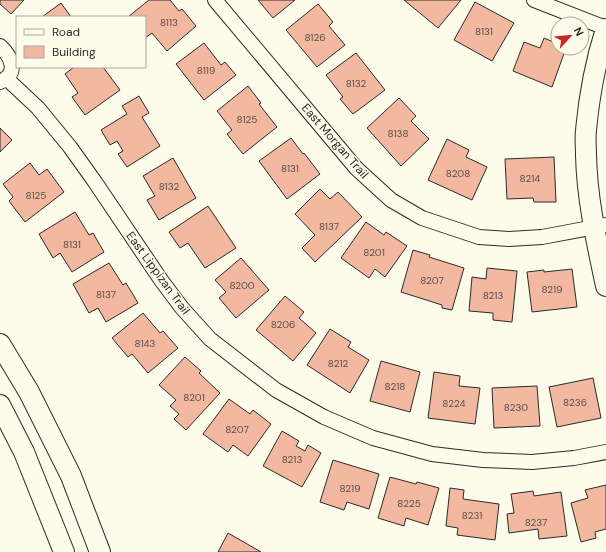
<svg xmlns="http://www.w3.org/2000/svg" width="606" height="552" font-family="'DM Sans',sans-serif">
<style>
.building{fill:#f2b8a0;stroke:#2b2b2b}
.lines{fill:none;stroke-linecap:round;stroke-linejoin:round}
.street-casing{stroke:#2b2b2b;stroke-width:16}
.secondary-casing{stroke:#2b2b2b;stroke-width:22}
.street{stroke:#fdfbea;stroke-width:14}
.secondary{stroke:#fdfbea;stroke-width:20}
.labels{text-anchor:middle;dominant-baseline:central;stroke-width:3;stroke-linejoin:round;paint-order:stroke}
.number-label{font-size:10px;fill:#5d4e48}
.street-label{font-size:12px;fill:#2b2b2b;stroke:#fdfbea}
</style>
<rect width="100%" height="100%" fill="#fdfbea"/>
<!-- building -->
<path class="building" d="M0,0H24L11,14L0,4Z
M149,0H170L179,11L182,9L196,26L167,51L152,33L145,38V17H128Z
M258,0H295L273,18Z
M404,0H461L438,28Z
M475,2L514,23L492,61L454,40Z
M61,3L71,17H42Z
M318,4L333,22L329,26L345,45L317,67L286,30Z
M544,38L558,44V48H566L552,87L513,71L524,42L540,48Z
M204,43L221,65L225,62L236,75L204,100L176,64Z
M356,53L385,90L353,114L340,99L343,97L326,75Z
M74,67H103L120,90L85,115L72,97L78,93L65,74Z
M248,86L261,103L259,104L277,127L243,154L227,134L232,130L217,111Z
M139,96L149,113L142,117L160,146L127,167L118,154L123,151L117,141L110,145L101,130L127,114L122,106Z
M399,98L416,116L411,121L429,139L401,166L367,128Z
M0,128L12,140L0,152Z
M291,138L303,154L304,153L320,174L287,199L259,161Z
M447,139L469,150L466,157L487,167L472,200L428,180Z
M554,157L556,202H534L533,198L507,199L505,159Z
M173,158L196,198L159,220L147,200L155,196L143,176Z
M30,163L39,175L47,169L64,192L25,222L9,201L13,197L3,184Z
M320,189L330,199L338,192L362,217L315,262L302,248L315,235L295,214Z
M208,206L236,248L205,268L188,243L180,248L169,232Z
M75,212L89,235L93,233L104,252L72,272L60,253L53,258L39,234Z
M366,222L384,235L386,232L407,246L385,277L375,269L369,278L341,258Z
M413,250L430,255L429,257L464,268L452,310L442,308V305L401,292Z
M241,258L269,290L236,318L219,298L226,292L215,280Z
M109,263L123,285L126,283L138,303L106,322L98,308L89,313L73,284Z
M487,268L517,271L512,322L493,320V313L469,311L472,277L486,279Z
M572,269L577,307L532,312L527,272L544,270V272Z
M285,296L304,312L299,318L316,333L293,361L256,330Z
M143,313L160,333L163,331L178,348L148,373L132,354L128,357L112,338Z
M330,329L351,342L348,347L369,360L350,393L307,365Z
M185,357L201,371L199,373L220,393L186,430L174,419L179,414L170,406L176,400L159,385Z
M381,361L420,372L410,412L370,401Z
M434,372L460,376L459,386L480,388L475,424L428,418Z
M593,378L601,418L557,427L549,387Z
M537,386L540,426L494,428L492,388Z
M229,399L250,414L253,410L271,424L248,456L233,445L228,452L203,434Z
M282,431L299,441L296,446L305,451L308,445L321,453L302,487L263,466Z
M333,460L379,474L369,509L347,502L344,510L320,502Z
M390,477L416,484L417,482L439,488L428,525L406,518L404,526L378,518Z
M606,485V529L595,532L596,538L581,542L571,503L588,498L585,490Z
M450,488L464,490L463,499L499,504L495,540L457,535L458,528L446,526Z
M533,491L534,496L561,492L567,536L539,539L538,529L509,533L507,514L514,513L511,494Z
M228,533L261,552H218Z"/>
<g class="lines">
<defs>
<path id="street" d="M215,0L356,168L391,200L422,218L479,237L509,239L542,237L606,225
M534,0L606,28
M0,46C12,57 19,74 0,82
M6,78L38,108L70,147L95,182L161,280L182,308L210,339L276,390L324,417L373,438L432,454L483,460L532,462L574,458L606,452"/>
<path id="secondary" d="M606,29C596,60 589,98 586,130C585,138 586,147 586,155C587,200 597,243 606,286
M0,344L29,392L71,476L100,552
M0,405L24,452L64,552"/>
</defs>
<!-- street casing -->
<use href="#street" class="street-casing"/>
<!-- secondary casing -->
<use href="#secondary" class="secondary-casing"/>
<!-- street -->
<use href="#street" class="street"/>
<!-- secondary -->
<use href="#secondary" class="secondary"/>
</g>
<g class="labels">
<!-- number labels -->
<g class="number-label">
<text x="169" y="22">8113</text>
<text x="484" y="31">8131</text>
<text x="315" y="37">8126</text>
<text x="206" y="70">8119</text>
<text x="356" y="83">8132</text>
<text x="247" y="119">8125</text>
<text x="398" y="133">8138</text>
<text x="290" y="168">8131</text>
<text x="458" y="173">8208</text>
<text x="530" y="178">8214</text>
<text x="169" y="186">8132</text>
<text x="36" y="195">8125</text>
<text x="329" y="226">8137</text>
<text x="72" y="244">8131</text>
<text x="374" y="252">8201</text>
<text x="432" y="280">8207</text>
<text x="242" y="285">8200</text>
<text x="552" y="289">8219</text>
<text x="106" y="294">8137</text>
<text x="493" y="295">8213</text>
<text x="283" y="324">8206</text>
<text x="145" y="343">8143</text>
<text x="338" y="363">8212</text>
<text x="395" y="386">8218</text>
<text x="194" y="397">8201</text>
<text x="575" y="402">8236</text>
<text x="454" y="403">8224</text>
<text x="516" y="407">8230</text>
<text x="237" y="429">8207</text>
<text x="292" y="459">8213</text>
<text x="350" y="488">8219</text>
<text x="409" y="503">8225</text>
<text x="472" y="515">8231</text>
<text x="536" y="522">8237</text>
</g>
<!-- street labels -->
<g class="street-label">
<text transform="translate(335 141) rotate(49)">East Morgan Trail</text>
<text transform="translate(158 273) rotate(54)">East Lippizan Trail</text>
</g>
</g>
<!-- legend -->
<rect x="16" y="16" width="130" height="52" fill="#fdfbea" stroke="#a9a89e"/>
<rect x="24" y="29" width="20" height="6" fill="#fdfbea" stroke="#a9a89e"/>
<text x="52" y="36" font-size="12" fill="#2b2b2b">Road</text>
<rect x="24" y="46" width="20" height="12" fill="#f2b8a0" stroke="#a9a89e"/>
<text x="52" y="56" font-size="12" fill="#2b2b2b">Building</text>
<!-- north arrow -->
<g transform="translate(570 36) rotate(63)"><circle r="19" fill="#fdfbea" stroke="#a9a89e"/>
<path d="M0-3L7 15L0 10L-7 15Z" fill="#c62828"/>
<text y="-6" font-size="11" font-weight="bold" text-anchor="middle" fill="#2b2b2b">N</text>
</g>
</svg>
